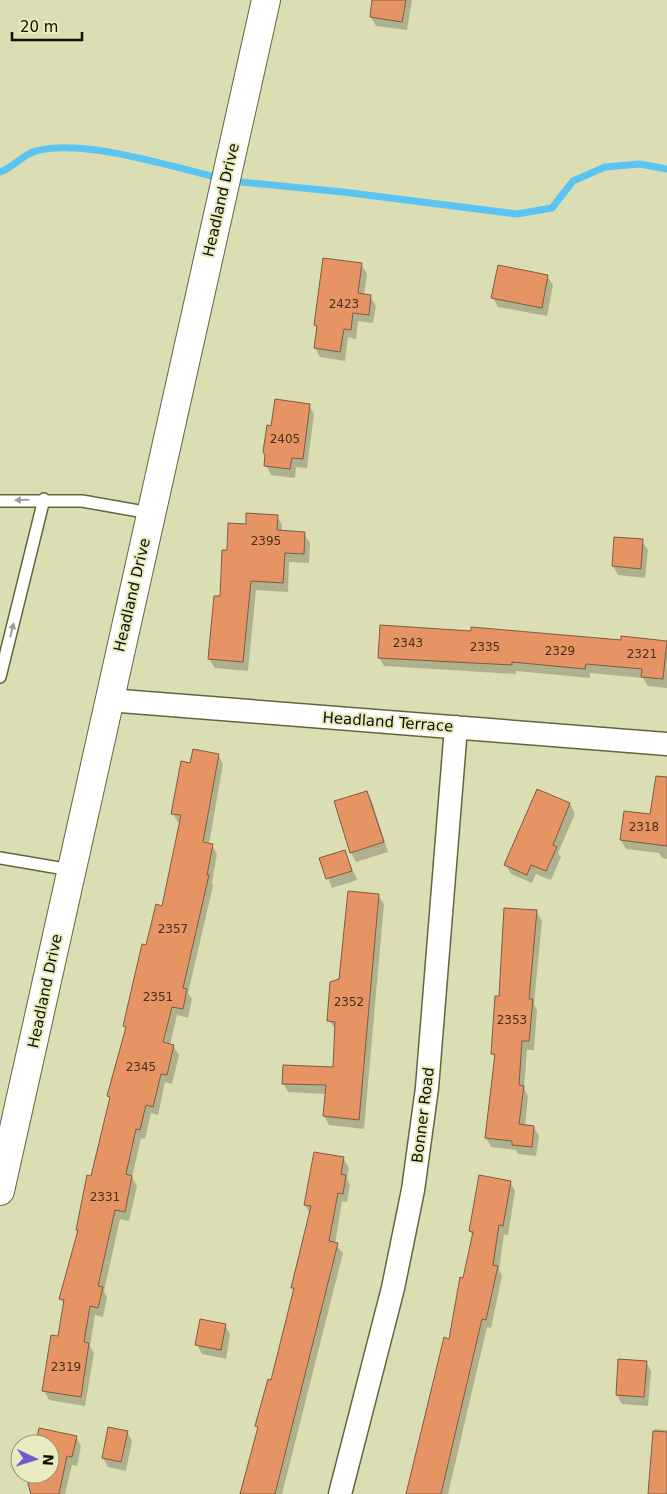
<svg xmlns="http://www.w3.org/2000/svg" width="667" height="1494" font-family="'DejaVu Sans',sans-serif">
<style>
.shadow{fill:#0003}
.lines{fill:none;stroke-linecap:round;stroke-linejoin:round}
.stream{stroke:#5cc4f3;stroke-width:7}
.building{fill:#e69464;stroke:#7e5a45}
.lane-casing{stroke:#63653e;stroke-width:14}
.street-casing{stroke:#63653e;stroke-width:25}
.secondary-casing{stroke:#63653e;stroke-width:30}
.lane{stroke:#fff;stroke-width:11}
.street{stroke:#fff;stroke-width:22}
.secondary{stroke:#fff;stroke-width:28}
.oneway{fill:#9f9f9a}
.labels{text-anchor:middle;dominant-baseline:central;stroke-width:4;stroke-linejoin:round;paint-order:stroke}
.number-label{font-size:12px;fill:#45301a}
.street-label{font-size:15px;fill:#0f0f02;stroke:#e8ebbf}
</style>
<rect width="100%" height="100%" fill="#dbdeb2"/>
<!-- shadow -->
<path class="shadow" d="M374,0H412L407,30L376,26L371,17Z
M361,264L367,274L364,295L370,296L376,306L373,323L358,321L356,339L348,337L345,361L320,357L315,348L317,328L316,325Z
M547,276L553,285L547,316L498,307L493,298Z
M309,405L314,414L307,468L296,467L295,478L271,475L266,465L273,427Z
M277,516L282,525V532L304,534L310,543L309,563L289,562L288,592L256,590L248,671L215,668L209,659L228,551L247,525Z
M615,538L642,541L648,550L645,578L618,575L613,566Z
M622,638L667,642V688L648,686L643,678L590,673V678L516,671V674L384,666L379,657L622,641Z
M218,755L223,764L209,844L212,845L217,854L212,882L213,886L188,993L192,999L188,1018L177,1015L170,1045L173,1046L179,1055L172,1084L165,1082L158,1115L151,1113L145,1139L141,1138L132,1177L137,1186L129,1221L120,1219L104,1291L107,1297L103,1317L95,1315L90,1346L94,1353L85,1406L49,1400L44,1390L59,1337L64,1305L61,1299L111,1100L108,1096L127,1030L125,1026L147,946L163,907L181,823L178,822L172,813L191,764Z
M537,791L570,804L575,814L558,853L561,857L551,880L536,874L532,883L511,874L506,865Z
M367,792L372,801L388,852L356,862L351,853Z
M667,812V859L662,858L659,853L626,849L621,840L651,816Z
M345,851L357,880L332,888L321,859Z
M378,895L384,904L364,1129L329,1125L324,1116L326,1094L288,1092L283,1083L334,1069L336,1030L329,1021L341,980Z
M537,912L542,921L534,1004L537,1010L534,1050H527L524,1088L528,1096L525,1126L534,1127L539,1136L536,1156L518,1154L516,1150L491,1147L486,1138L495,1059L492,1053L501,998Z
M343,1158L349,1168L347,1178L350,1185L347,1202L342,1201L335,1244L343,1253L282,1494H240L258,1429L256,1426L272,1382L294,1291L292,1287L310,1214L305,1205Z
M510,1182L515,1191L508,1235L504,1234L499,1270L502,1276L491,1328L487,1327L448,1494H407L450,1340L473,1237L470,1231Z
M225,1325L230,1334L226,1359L202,1354L197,1345Z
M646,1362L651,1371L648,1406L622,1404L617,1395Z
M655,1429L667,1430V1494H649Z
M127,1432L132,1441L126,1471L108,1467L103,1458Z
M76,1437L81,1446L77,1466L72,1465L65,1494H31L25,1474H50V1444H36Z"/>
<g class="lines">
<!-- stream -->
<path class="stream" d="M0,172C13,168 23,154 36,151C83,138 172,167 220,178
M230,181L343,192L517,214L552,208L573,181L605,167L640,164L667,169"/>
</g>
<!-- building -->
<path class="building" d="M372,0H406L402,22L370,17Z
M323,258L362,263L358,293L371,295L369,315L353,313L351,330L344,329L340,352L314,348L317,326L314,325Z
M498,265L548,275L542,308L491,298Z
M275,399L310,404L303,459L292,458L290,469L264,466L265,455L263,452L267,425L271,426Z
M246,513L278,515L277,530L305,532L304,554L285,553L283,583L251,581L243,662L208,659L214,596H220L222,550H227L228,523L246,524Z
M614,537L643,539L641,569L612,566Z
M380,625L471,631V627L621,640V636L667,641L663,679L641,677L642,669L586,664L585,669L512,662V665L378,658Z
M193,749L219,754L203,842L213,844L207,875H209L183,988L187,989L183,1009L172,1007L163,1042L174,1045L167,1075L161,1074L153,1107L146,1105L140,1130L136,1129L126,1174L132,1176L125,1212L115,1210L98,1286L103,1287L98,1308L90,1306L84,1342L89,1343L81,1397L42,1391L51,1335L58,1336L64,1300L59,1299L78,1230H76L87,1175L91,1176L110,1097L107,1096L126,1027L123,1026L142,944L146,945L156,904L162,906L181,815L171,814L181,761L190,763Z
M656,776L667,777V846L620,840L624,811L650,814Z
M537,789L570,803L553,845L557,847L546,871L531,865L527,875L504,865Z
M367,791L384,842L350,853L334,801Z
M345,850L352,871L326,879L319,858Z
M348,891L379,894L359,1120L323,1116L326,1085L282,1084L283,1065L333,1067L335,1022L327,1021L330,982L339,979Z
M504,908L537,910L529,999H533L529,1041H522L519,1085L524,1086L519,1124L534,1126L532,1147L512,1145V1141L485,1138L495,1054H491L495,996H499Z
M314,1152L344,1157L341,1174L346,1175L343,1194L338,1193L329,1241L338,1243L275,1494H240L258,1427L255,1426L268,1379L271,1380L294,1288H291L311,1206L304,1205Z
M479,1175L511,1181L503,1226L499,1225L493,1265L498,1266L486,1320L482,1319L441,1494H406L444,1337L449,1339L460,1277L463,1278L473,1232L469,1231Z
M200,1319L226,1324L221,1350L195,1345Z
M618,1359L647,1361L644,1397L616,1395Z
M108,1427L128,1431L121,1462L102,1458Z
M39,1428L77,1436L72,1457L67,1456L59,1494H31L28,1484L30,1474H50V1444H36Z
M653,1431L667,1432V1494H648Z"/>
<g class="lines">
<defs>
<path id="lane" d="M0,501H82L150,513
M0,677L44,499
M0,858L71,870"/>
<path id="street" d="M108,700L667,744
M340,1494L393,1288L413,1190L427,1088L456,727"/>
<path id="secondary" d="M0,1191L266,0"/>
</defs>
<!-- lane casing -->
<use href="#lane" class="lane-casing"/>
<!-- street casing -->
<use href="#street" class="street-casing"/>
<!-- secondary casing -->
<use href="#secondary" class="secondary-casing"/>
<!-- lane -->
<use href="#lane" class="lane"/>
<!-- street -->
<use href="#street" class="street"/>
<!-- secondary -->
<use href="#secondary" class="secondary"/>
</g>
<!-- one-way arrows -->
<defs><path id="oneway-solid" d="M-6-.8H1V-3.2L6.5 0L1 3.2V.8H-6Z" transform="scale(1.25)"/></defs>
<g class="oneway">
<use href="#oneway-solid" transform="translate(22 500) rotate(178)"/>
<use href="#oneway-solid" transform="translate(12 630) rotate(-76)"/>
</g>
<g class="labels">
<!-- number labels -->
<g class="number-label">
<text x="344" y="304">2423</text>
<text x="285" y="439">2405</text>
<text x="266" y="541">2395</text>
<text x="408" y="643">2343</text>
<text x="485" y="647">2335</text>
<text x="560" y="651">2329</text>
<text x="642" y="654">2321</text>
<text x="644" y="827">2318</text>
<text x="173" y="929">2357</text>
<text x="158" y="997">2351</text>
<text x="349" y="1002">2352</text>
<text x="512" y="1020">2353</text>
<text x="141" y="1067">2345</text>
<text x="105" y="1197">2331</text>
<text x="66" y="1367">2319</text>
</g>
<!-- street labels -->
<g class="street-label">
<text transform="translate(221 200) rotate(-77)">Headland Drive</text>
<text transform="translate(132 595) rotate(-77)">Headland Drive</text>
<text transform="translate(388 722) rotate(4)">Headland Terrace</text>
<text transform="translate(45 991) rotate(-78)">Headland Drive</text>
<text transform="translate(423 1115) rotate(-83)">Bonner Road</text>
</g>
</g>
<!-- north arrow -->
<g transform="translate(35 1459) rotate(94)"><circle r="24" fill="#e8ebbf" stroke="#919373"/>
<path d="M0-4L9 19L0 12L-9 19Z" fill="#7557d1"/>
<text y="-8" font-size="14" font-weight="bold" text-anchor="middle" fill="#0f0f02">N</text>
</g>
<!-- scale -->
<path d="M12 32v8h70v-8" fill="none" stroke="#0f0f02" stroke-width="2.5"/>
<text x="20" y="32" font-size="15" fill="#0f0f02" stroke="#e8ebbf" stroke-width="4" paint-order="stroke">20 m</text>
</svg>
